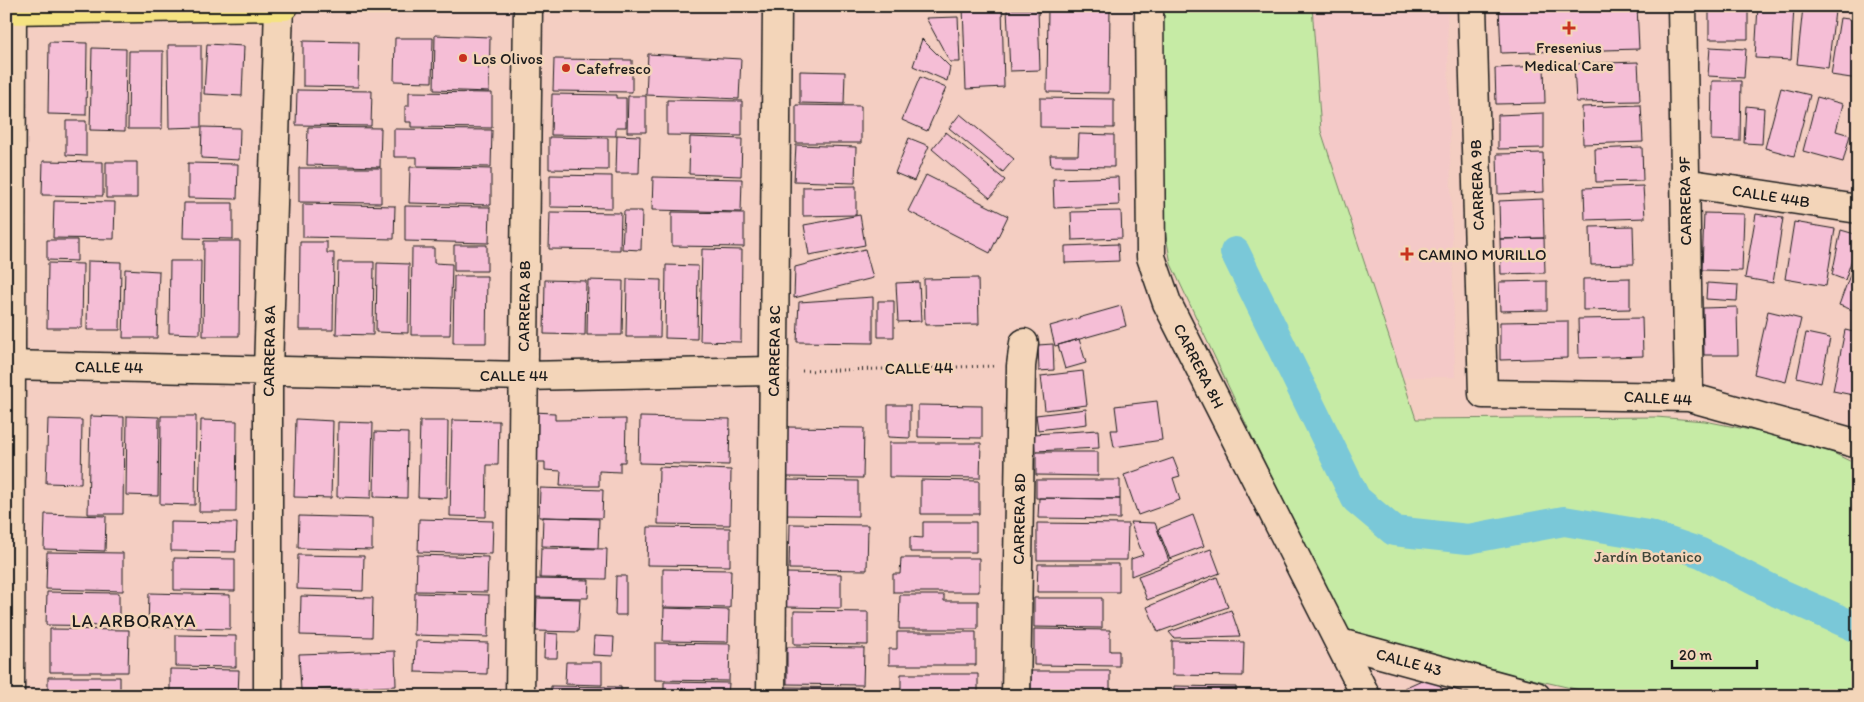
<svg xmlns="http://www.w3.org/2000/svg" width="1864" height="702" font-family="Itim,sans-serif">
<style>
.built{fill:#f4c9c8}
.green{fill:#c6eba5;stroke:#718460}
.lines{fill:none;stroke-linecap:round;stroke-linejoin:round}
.canal{stroke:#7ac8d8;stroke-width:30}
.building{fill:#f5bed6;stroke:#1c1c1c}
.street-casing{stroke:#1c1c1c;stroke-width:31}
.secondary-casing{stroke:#1c1c1c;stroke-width:31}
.primary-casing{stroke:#1c1c1c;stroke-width:31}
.path{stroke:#1c1c1c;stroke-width:3;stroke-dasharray:1 4;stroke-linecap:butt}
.street{stroke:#f3d5b9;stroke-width:28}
.secondary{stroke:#f3d5b9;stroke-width:28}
.primary{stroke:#f5e382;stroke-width:28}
.poi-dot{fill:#c8321e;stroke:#f3d5b9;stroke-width:2}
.labels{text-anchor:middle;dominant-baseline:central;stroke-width:5;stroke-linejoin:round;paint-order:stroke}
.poi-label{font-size:16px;fill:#1c1c1c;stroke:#f3d5b9;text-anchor:start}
.street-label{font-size:16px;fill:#1c1c1c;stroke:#f3d5b9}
.park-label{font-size:16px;fill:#3e4537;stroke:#f3d5b9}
.neighbourhood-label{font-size:18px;letter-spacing:1px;fill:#1c1c1c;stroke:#f3d5b9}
</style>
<rect width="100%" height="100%" fill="#f4cec2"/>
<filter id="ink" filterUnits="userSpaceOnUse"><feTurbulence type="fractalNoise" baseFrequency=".02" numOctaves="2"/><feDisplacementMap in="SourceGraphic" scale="10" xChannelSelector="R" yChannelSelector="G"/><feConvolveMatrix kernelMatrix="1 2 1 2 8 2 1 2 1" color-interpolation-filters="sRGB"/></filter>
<g filter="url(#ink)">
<!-- built -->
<path class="built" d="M1312,6H1447L1455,377H1402L1321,131Z"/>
<!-- green -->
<path class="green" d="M1159,6H1312L1321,131L1416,419L1656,417L1705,421L1760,432L1821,447L1858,465V696H1606L1352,638L1255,443L1171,264L1164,225Z"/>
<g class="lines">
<!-- canal -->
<path class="canal" d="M1235,252L1356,499L1394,531L1468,539L1564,521L1648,535L1701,553L1777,592L1858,628"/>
</g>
<!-- building -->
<path class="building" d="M1002,6L1004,87L966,89L963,7Z
M1048,6H1110L1109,93L1047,92Z
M1499,6H1637L1639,49L1501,53Z
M1709,6H1748V39H1709Z
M1758,6H1794L1791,60L1755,58Z
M1803,7L1835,11L1828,68L1797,64Z
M1007,9H1038L1040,70L1010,71Z
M958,17L960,62H950L926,18Z
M1840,18L1858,20V79L1831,75Z
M435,35L490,37L489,92L434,90Z
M395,38H433L432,82L394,81Z
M922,39L950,67L947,81L913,66Z
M303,41L359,42L358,87L303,86Z
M49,42L87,43L86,115L48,114Z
M207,44L244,46L242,96L204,94Z
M168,45H201V127L169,128Z
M1710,47L1746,49L1744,78L1708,76Z
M92,48L126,49L125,131L90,130Z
M129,51H163L162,129H128Z
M648,54L741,59L739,99L646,95Z
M554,59L632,60V92L553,91Z
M1638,62L1640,101L1576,102L1574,64Z
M1544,66L1545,103L1496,104L1495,68Z
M800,71L845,72L844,104L800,103Z
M920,77L946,88L927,131L902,120Z
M1712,81H1741L1740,141L1711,140Z
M1781,88L1810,95L1794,156L1765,148Z
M297,90L372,91L371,126L296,125Z
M409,92L492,93V128L411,127V122H405V106H409Z
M552,94L616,95V98H626V127H616V136L551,135Z
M628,96H646V132H627Z
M1817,97L1843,104L1836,131L1850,135L1843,162L1803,151Z
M1040,98L1114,99V128L1040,127Z
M667,100L742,101V136L667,135Z
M796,105L861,106V143H796Z
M1641,105L1643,142L1583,144L1582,107Z
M1746,106L1764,108L1762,144L1744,143Z
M1544,113V148L1498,149V115Z
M960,114L1014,159L1003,172L949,128Z
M66,121H86V156L66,155Z
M202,127L240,128L239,160L201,158Z
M308,127L381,128L380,167L307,165Z
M394,129L492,130L491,167L417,166V157H394Z
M946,132L1005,180L990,198L932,149Z
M1079,134L1114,135V167L1051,166L1050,155H1078Z
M617,135L640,136L639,173H616Z
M549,137L608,138V170L549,169Z
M690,137L742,139L741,176L689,174Z
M909,138L929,146L914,181L895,173Z
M796,145L856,147L855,183L794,181Z
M1642,147L1643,181L1596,182L1595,149Z
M1543,153L1544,192L1498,194L1497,154Z
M43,161L103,162V196L42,195Z
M106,162H137V198H106Z
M188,163L238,164L237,199L188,198Z
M410,167L491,169V205L409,203Z
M299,168H381V203L299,202Z
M550,175L612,176V208L550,207Z
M926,175L1008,216L990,253L908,211Z
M653,177L742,179L741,212L652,210Z
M1118,177L1119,205L1054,208L1053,179Z
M856,186V215L803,216V187Z
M1643,186L1645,218L1585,220L1584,188Z
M1543,199L1544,238L1500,239L1499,201Z
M54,201L115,202L114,239L53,238Z
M184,203H233V239L183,238Z
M303,204L395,206L394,239L303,237Z
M405,206L490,207L489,243L405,241Z
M624,211H642L641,250L622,249Z
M1121,211L1122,238L1072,240L1071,212Z
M550,212L621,213L620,250L549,249Z
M672,212L744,213V247L672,246Z
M1704,213L1744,214L1742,271L1702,270Z
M1756,214L1783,218L1773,283L1745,278Z
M860,215L865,245L809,255L804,225Z
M1794,222L1835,229L1826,286L1785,279Z
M1633,226L1634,264L1591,265L1590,227Z
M1841,230L1858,235V241L1845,280L1832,275Z
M1544,238L1545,273L1501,274L1500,239Z
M47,240H77V261L47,260Z
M204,241H240L239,336H203Z
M300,242H327V253H334L333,330H299Z
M1118,244L1119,261L1065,263V246Z
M454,245H487V271H454Z
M412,248H434V263L452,264L450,335H411Z
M702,249L742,250L741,342L700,341Z
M865,249L873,278L794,298L795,267Z
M1858,253V312L1839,305Z
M88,261L121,262L120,330H87Z
M170,261H201L200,334L169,333Z
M338,262H374L373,335L336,334Z
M48,263L83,264L82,328H47Z
M377,263L409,264L408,333L376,332Z
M666,265L698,266L697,339L665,338Z
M125,269L159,271L157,338H123Z
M454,276H487L486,343H453Z
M978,278L979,324L925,325L924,279Z
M1630,278V309L1583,310V279Z
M627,279L661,280L660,337H626Z
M545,280L586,281L585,335L544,334Z
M588,280L623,281L622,335H587Z
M1547,281V310L1500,311L1499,282Z
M919,282L921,321L898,322L896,283Z
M1707,283L1738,285L1737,301L1706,299Z
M873,297V343L797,342L799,302Z
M878,301H894V337H878Z
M1121,306L1126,326L1055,346L1050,326Z
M1737,307L1738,355H1704L1703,308Z
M1768,311L1801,319L1786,382L1754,374Z
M1642,318L1643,356L1579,358L1578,319Z
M1568,321V358L1500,360V322Z
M1845,330L1858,333V396L1833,391Z
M1806,333L1830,338L1821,383L1797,377Z
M1079,339L1086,363L1065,369L1058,345Z
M1053,344L1054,370L1039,371L1038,345Z
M1083,371L1087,405L1045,410L1041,376Z
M1157,401L1162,440L1114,447L1111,430H1118L1115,406Z
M888,405H910V438L888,437Z
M918,405L982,406V438L918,437Z
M1086,409L1087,424L1038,430L1036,415Z
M532,412L555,413V420L626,419L625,462H620V472L599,471V486H560L561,471L545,470V462H531Z
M90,416L124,417L123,514H88Z
M127,416L159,417L158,496L126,495Z
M161,416H196L195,505L160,504Z
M640,417L730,419L729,465L639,463Z
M48,419L82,420L81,484L46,483Z
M296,419L333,421L331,498L294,497Z
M201,420L237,421L236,512H199Z
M452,420L499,421L498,465H487L486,517L450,516Z
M420,421H448L447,498L418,497Z
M338,422L373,423L371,498L337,497Z
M787,427L864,428L863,478L787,477Z
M1098,430L1099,448L1035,451L1034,434Z
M375,432L408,433L407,498L374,497Z
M889,443H981L980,478L889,477Z
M1036,452H1098V476L1036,475Z
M1173,458L1180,476L1173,478L1180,500L1138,515L1124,475Z
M659,467L731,470L730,525L658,524Z
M786,480L858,481V516L785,515Z
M921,480L979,481V514H921Z
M1036,480H1120V499L1036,498Z
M540,488L603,490L602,518L539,517Z
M1039,498L1120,499V519L1038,518Z
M45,514L106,516L105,551L44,549Z
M1193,515L1204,546L1170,559L1158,529Z
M299,516L372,518V550L298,548Z
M543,517L599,519L598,548L542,546Z
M419,519L493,521L492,554L418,552Z
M171,522L237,523L236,552L171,551Z
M923,522H976V552H910V537L923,538Z
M1130,522L1155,523L1169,561L1131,576V559L1143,555Z
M1037,523L1128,524L1127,560H1037Z
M790,524L868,525L867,570L789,569Z
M648,527L730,528V566L647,565Z
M541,548L607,549L606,579L540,578Z
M1211,549L1220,573L1147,600L1138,576Z
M47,552L123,553V591L46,589Z
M298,555L364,556L363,591L297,589Z
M417,555L488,557L487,592L416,591Z
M174,558L235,559V591L174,590Z
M901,558H979V592H893V574H900Z
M1038,564H1119V592H1037Z
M663,569L731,570L730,608L663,607Z
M786,573L841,574V608L785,607Z
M616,576H626V615H615Z
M1217,577L1228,607L1158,632L1147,607Z
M534,579L589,580L588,598L533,597Z
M47,592L119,593V626L46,625Z
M149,593L230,595V629L148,627Z
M415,593L489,595L488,637L414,635Z
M900,595H944V601H978V629H899Z
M301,596L373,598L372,637L300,635Z
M537,598L580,599L578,632L536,631Z
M1034,598H1102V628L1034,627Z
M664,608L729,610L728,642L663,641Z
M1231,610L1240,636L1174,638L1169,632Z
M794,611L868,612V645L794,644Z
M50,629L129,630L128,672H50Z
M1034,629L1110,630V651H1119V666L1034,665Z
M897,632H976V665H889V649H897Z
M545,633L558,634L557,658H544Z
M176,635L236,636V667L176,666Z
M594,636L614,637L613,656L593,655Z
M416,641L488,643L487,674L415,672Z
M1172,641L1244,642L1243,676L1172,675Z
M655,643L730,644L729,681L655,680Z
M787,647L864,648L863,685L787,684Z
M395,651L396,686L301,690L299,654Z
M566,662H602V685L565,684Z
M170,669L239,670L238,696H170Z
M1031,671H1110V696H1031Z
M901,674H978V696H901Z
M1435,674L1445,696H1407L1404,688Z
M48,677H120V693H99V696H48Z
M664,682L729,683L728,696H664Z
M551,686L621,687V696H551Z
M1174,686L1236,687V696H1174Z
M782,687L858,688V696H782Z
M378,689L379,696H300V694Z"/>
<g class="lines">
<defs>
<path id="street" d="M1472,6L1483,394L1689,397L1858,444
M1682,6L1689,397
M1685,183L1858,209
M6,365L524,376L774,371
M1340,643L1536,696
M268,696V371L279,6
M520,696L528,6
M771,696L777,6
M1016,696L1021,366L1024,343"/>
<path id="secondary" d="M1149,6L1151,257L1167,303L1366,696
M10,696L12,6"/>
<path id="primary" d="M6,10L284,6"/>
</defs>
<!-- street casing -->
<use href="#street" class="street-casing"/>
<!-- secondary casing -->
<use href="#secondary" class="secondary-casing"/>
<!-- primary casing -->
<use href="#primary" class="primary-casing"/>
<!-- path -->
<path class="path" d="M802,371L993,366"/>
<!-- street -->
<use href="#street" class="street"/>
<!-- secondary -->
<use href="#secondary" class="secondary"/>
<!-- primary -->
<use href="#primary" class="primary"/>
</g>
</g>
<!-- markers -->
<g class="poi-dot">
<path d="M1566.5 20.5h5v5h5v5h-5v5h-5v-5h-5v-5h5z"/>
<circle cx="463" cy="58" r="5"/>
<circle cx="566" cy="68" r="5"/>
<path d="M1404.5 246.5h5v5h5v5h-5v5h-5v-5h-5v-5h5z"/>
</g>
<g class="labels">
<!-- poi labels -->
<g class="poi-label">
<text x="1569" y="47" text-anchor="middle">Fresenius<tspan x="1569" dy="18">Medical Care</tspan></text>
<text x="473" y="58">Los Olivos</text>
<text x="576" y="68">Cafefresco</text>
<text x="1418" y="254">CAMINO MURILLO</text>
</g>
<!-- street labels -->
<g class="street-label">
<text transform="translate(1477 185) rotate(-92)">CARRERA 9B</text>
<text transform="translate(1771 196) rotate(9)">CALLE 44B</text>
<text transform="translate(1685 201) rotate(-91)">CARRERA 9F</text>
<text transform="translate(524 306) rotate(-89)">CARRERA 8B</text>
<text transform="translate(269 351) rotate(-89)">CARRERA 8A</text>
<text transform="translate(774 351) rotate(-89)">CARRERA 8C</text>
<text transform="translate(1199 366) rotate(63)">CARRERA 8H</text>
<text transform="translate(109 367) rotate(1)">CALLE 44</text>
<text transform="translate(919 368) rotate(-1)">CALLE 44</text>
<text x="514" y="375">CALLE 44</text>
<text transform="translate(1658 398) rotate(3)">CALLE 44</text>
<text transform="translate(1019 519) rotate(-89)">CARRERA 8D</text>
<text transform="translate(1409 662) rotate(15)">CALLE 43</text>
</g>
<!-- park labels -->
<g class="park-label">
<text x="1648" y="556">Jardín Botanico</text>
</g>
<!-- neighbourhood labels -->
<g class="neighbourhood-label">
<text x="134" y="621">LA ARBORAYA</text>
</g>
</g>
<!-- margin -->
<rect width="1864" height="702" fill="none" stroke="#f3d5b9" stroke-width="25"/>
<rect x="12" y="12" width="1839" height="677" fill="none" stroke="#1c1c1c" stroke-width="2" filter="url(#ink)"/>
<!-- scale -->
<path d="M1672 660v8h85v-8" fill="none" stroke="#1c1c1c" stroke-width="2.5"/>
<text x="1679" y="660" font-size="15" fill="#1c1c1c" stroke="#f3d5b9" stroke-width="4" paint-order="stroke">20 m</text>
</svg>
